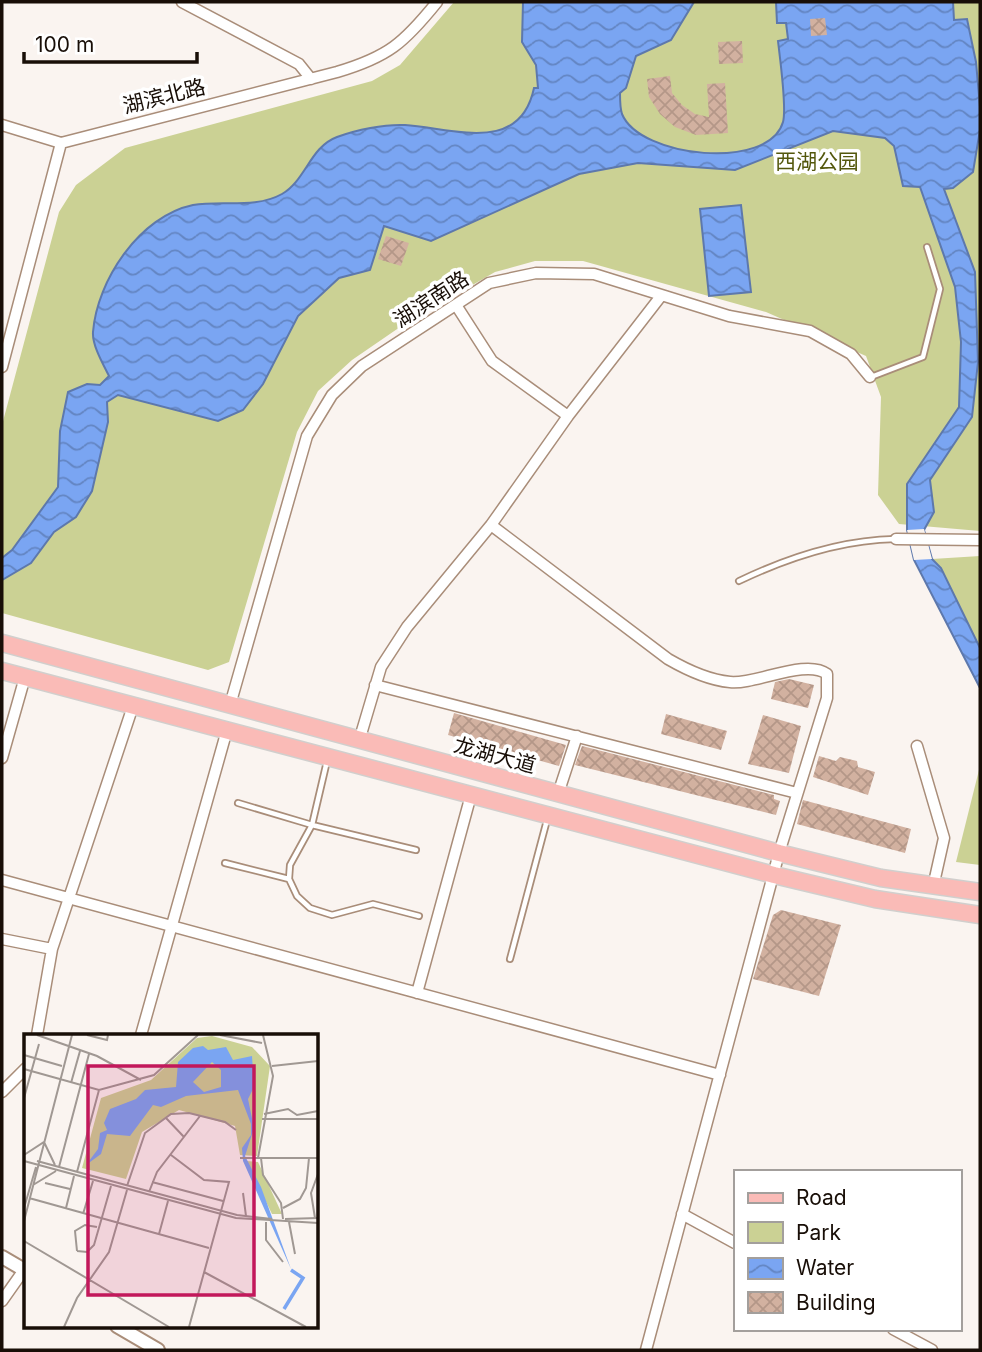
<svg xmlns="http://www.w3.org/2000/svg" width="982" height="1352" font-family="Inter,'Noto Sans SC',sans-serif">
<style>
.green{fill:#cbd194}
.water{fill:url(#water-waves);stroke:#5d78ac;stroke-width:2}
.pier{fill:#faf4f0}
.building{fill:url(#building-cross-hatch)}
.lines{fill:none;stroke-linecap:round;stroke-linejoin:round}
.service-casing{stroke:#a98d79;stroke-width:8}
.minor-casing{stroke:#a98d79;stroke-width:13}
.tertiary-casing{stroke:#a98d79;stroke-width:16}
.primary-casing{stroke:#d1cfcd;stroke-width:19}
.service{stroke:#fff;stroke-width:4.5}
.minor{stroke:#fff;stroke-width:10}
.tertiary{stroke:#fff;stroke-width:12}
.primary{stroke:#fabbb7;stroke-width:16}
.labels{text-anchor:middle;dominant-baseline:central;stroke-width:7;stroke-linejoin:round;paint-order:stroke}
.street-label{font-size:21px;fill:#180e07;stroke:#fff}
.park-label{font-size:21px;fill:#53570c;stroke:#fff}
.inset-river{fill:none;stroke:#7aa5f2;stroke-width:3.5}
.inset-road{fill:none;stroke:#a09893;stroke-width:2}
.view{fill:#c2185b;fill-opacity:0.15;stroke:#c2185b;stroke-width:3.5}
.inset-edge{fill:none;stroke:#180e07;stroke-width:3.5}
</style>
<defs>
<pattern id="water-waves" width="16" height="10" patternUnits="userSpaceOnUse" patternTransform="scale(1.75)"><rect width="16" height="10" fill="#7aa5f2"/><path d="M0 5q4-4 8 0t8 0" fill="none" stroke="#6385c2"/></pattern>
<pattern id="building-cross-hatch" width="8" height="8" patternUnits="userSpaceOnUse" patternTransform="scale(1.75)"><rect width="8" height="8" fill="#d2b1a0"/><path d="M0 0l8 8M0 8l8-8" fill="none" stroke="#b49788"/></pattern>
</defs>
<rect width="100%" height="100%" fill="#faf4f0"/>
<!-- green -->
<path class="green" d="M454,2H980V531L899,524L878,495L881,397L866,356L766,312L583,261H535L495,272L403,325L352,360L318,391L297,432L229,662L208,670L2,613V425L59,212L76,185L125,148L372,81L400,65Z
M980,556V648L941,569L932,559Z
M980,766V865L956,862Z"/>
<!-- water -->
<path class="water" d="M523,2H694L671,40L636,56L626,88L620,93C620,99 620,108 622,114C640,158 769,171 783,122C787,108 780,59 778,41L788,39L786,23H777L776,2H953L954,20L967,19L976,62L980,107V130L973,172L953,188L944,189L975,272L978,362L972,417L930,480L934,512L924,530L932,559L941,568L980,648V688L914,560L907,530V484L959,407L961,342L955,287L920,187L903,186L894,146L885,138L833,131L735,170L638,163L579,174L431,241L384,226L370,270L339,278L298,316L263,384L243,410L218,421L118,395L107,402L108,422L92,491L76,517L54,532L31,563L2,580V558L12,550L58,487L60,431L68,392L87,384L100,385L109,376C103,364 92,345 93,332C97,280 140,216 193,205C222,200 255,209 282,194C306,180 310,147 337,137C356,130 384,124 405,125C453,128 520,155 534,88H538L536,65L522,42Z
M741,205L751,292L709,296L700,209Z"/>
<!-- pier -->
<path class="pier" d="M924,529L932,559L914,560L907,530Z"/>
<!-- building -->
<path class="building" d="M825,18L827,35L811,36L810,19Z
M742,41L743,63L719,64L718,42Z
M670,76L672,93L682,105L695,114L709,117L707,84L725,83L728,133L696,135L675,127L660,114L649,97L647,79Z
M386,236L409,243L401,266L378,259Z
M789,679L814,685L808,708L771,699L775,682Z
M454,713L566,745L559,766L448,735Z
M666,714L727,731L721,750L661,734Z
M763,715L801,726L789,773L748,764Z
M582,746L774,795V799L780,801L776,815L575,765Z
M819,756L836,761L840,757L857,761L858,767L875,772L868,795L813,777Z
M803,800L911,829L905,853L797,824Z
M781,910L841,925L819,996L753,979L773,915Z"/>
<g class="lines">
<defs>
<path id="service" d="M871,377L923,357L940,289L927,247
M739,581C787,558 842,540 895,539
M327,761L312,825L290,865L289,879L297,896L310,908L332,915L373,904L419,916
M238,803L312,825L416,850
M225,863L289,879
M510,959L547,820"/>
<path id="minor" d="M182,2L299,64L311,79
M2,125L61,143L337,72C388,57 404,43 437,2
M456,305L492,361L568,416
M2,367L61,143
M491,525L668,659C687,670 708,680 730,682C755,685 806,658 827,674V698L779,853L646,1350
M896,539L980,540
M375,685L797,793
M230,705L307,436L332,395L362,366L489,283L536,273L594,274L729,316L810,331L851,354L870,377
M359,741L381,667L407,627L491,525L568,416L661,296
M917,746L944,838L933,887
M2,758L25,677
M558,794L577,736
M2,880L720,1075
M2,939L52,949
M417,993L471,795
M37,1035L52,949L133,706
M141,1035L227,730
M2,1092L26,1068
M682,1214L735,1243
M2,1301L26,1267
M893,1329L932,1350"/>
<path id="tertiary" d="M2,1257L26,1271
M117,1326L158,1350"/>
<path id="primary" d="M2,643L779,853L881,878L980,892
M2,671L774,875L875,899L980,915"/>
</defs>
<!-- service casing -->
<use href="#service" class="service-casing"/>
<!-- minor casing -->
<use href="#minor" class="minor-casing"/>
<!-- tertiary casing -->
<use href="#tertiary" class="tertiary-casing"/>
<!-- primary casing -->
<use href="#primary" class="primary-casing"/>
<!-- service -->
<use href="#service" class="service"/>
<!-- minor -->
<use href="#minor" class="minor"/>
<!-- tertiary -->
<use href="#tertiary" class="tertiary"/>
<!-- primary -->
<use href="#primary" class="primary"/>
</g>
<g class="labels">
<!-- street labels -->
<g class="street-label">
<text transform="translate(164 96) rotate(-14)">湖滨北路</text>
<text transform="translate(431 299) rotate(-33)">湖滨南路</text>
<text transform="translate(495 755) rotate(15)">龙湖大道</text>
</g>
<!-- park labels -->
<g class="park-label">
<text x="817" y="161">西湖公园</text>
</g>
</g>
<!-- overview -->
<g transform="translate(24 1034)">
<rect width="294" height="294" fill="#faf4f0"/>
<path d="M188,2L228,13L246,32L233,122L216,121L211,92L155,76L118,98L102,145L58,134L77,64L127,46L173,4ZM222,127L234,128L258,180H248Z" fill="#cbd194"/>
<path d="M179,12L184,16L202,13L209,26L228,22L230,53L224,65L230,94L221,122L237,153L267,235L219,127L218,114L227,101V90L214,56L162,62L137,73L129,71L106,102L83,100L77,120L62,131L74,115L76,99L83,96L80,89L86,75L112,65L121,56L152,53L154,28L169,14ZM188,28L197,36V53L180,58L169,48Z" fill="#7aa5f2" fill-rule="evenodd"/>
<path class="inset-river" d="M260,275L279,244L267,236"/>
<path class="inset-road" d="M13,1L73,22L117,46M63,1L83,6L84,1M196,1L238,9M0,21L38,32M248,32L294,27M0,35L75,56L130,41L174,1M47,49L56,17M0,64L15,10M240,80L264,75L273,81L294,77M142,84L160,103M238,85H294M0,121L20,108L31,131M147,121L180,146L205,148L165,293M216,124H294M234,124L249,42L239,1M237,124L239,141L257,169L259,185M0,127L212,184L294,189M13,127L213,181L248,185M35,133L65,20M53,138L75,56M128,148L199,167M21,149L46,155M9,151L32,137M103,152L121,99L147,80L165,79L201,88L212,96M125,158L133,138L176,82M219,159L222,182M5,164L185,214M0,174L12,133M42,174L50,142M259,174L276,165L282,154L285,124M59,180L69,147M291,184L287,159L294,140M261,185L294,184M0,187L48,1M242,188V206L259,228M265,188L271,220M135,200L144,167M0,207L145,293M53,217L63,218L70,211L87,152M53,217L51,197L61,191L73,193M180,238L282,293M40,293L53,264L85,218L103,156"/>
<path class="view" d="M64,32H230V261H64Z"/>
<rect width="294" height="294" class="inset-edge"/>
</g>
<!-- border -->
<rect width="982" height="1352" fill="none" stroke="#180e07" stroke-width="7"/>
<!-- legend -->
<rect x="734" y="1170" width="228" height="161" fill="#ffffff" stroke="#a39f9c" stroke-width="2"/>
<rect x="748" y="1193" width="35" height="10" fill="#fabbb7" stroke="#a39f9c" stroke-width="2"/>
<text x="796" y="1205" font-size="21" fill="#180e07">Road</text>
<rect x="748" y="1222" width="35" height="21" fill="#cbd194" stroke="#a39f9c" stroke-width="2"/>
<text x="796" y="1240" font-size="21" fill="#180e07">Park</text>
<rect x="748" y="1258" width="35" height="21" fill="url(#water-waves)" stroke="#a39f9c" stroke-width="2"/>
<text x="796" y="1275" font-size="21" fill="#180e07">Water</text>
<rect x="748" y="1292" width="35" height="21" fill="url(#building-cross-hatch)" stroke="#a39f9c" stroke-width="2"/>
<text x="796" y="1310" font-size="21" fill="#180e07">Building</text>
<!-- scale -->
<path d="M24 52v10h173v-10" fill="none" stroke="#180e07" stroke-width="3.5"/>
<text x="35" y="52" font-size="21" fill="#180e07" stroke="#ffffff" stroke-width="5" paint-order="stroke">100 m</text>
</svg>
